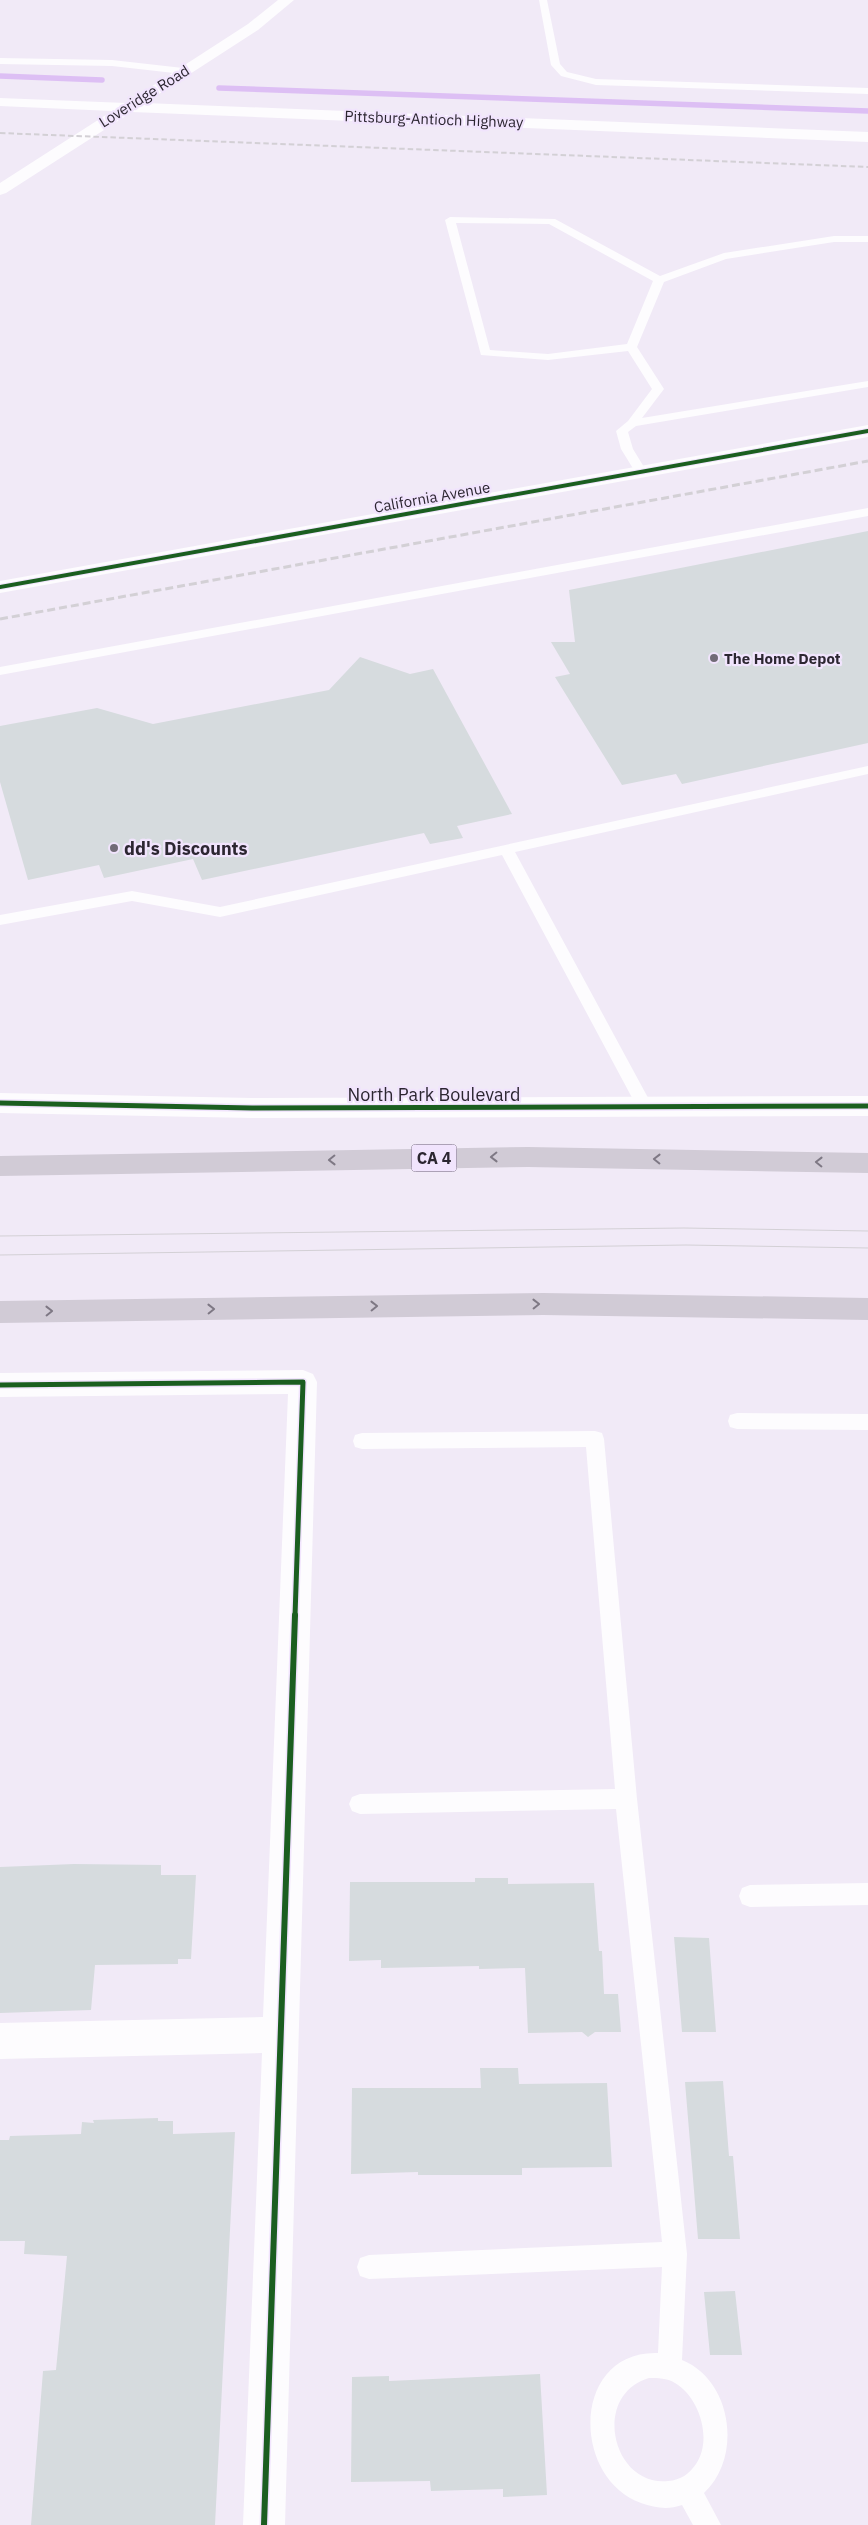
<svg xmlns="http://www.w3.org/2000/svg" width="868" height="2525" font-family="'IBM Plex Sans',sans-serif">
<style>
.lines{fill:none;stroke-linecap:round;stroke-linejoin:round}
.stream{stroke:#ddbff4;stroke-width:5.5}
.building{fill:#d6dbde}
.lane{fill:#fdfcfe;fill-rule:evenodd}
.street{fill:#fdfcfe;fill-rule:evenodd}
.secondary{fill:#fdfcfe;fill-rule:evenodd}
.highway{fill:#d1cbd6;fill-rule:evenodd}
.tram{stroke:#d3d0d5;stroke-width:1}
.rail-far1{stroke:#d3d0d5;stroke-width:2;stroke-dasharray:5.5 3;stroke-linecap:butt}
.rail{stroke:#d3d0d5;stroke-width:3;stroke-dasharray:8 4;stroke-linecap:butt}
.cycleway-far2-casing{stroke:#f1e4fd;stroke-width:6}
.cycleway-far1-casing{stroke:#f1e4fd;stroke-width:8}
.cycleway-casing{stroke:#f1e4fd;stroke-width:9}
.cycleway-far2{stroke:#1b5e20;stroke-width:4}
.cycleway-far1{stroke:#1b5e20;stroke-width:5}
.cycleway{stroke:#1b5e20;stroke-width:6}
.oneway{stroke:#7e7884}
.poi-dot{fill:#716b76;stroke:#f1e4fd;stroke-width:2}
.labels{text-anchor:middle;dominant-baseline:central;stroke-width:4.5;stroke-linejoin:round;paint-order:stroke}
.far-street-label{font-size:15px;fill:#2c2631;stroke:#f1e4fd}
.far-poi-label{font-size:15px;font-weight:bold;fill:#2c2631;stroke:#f1e4fd;text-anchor:start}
.shield{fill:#f1e4fd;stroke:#675f6e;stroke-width:1}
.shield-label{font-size:16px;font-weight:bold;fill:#2c2631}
.poi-label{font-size:18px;font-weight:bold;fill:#2c2631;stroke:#f1e4fd;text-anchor:start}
.street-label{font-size:18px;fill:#2c2631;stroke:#f1e4fd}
</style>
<rect width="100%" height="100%" fill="#f1eaf7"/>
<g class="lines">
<!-- stream -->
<path class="stream" d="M0,76L102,80
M219,88L868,111"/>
</g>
<!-- building -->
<path class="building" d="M868,531V743L682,784L676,774L622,785L555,677L570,674L551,642H575L569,590Z
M360,657L410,674L433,669L512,814L457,826L463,838L430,844L424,833L202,880L193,859L104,878L99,865L28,880L0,782V726L97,708L153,724L329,690Z
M74,1864L161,1865V1875H196L191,1959H178V1964L95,1965L91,2010L0,2013V1867Z
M475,1878H508V1884L594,1883L599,1951H602L604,1994H618L621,2032H595L588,2037L582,2032L528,2033L525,1968L479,1969V1966L381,1968V1960L349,1961L350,1882H475Z
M674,1937L709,1938L716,2032H682Z
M480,2068H518L519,2084L607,2083L612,2167L522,2168V2175H418V2172L351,2174L352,2088H481Z
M723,2081L729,2156H733L740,2239H698L685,2082Z
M158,2118V2121H173V2134L235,2132L215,2525H31L43,2371L56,2370L67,2256L24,2254L25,2241H0V2140H9L10,2136L81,2134L82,2122L94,2123L93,2120Z
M735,2291L742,2355H710L704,2292Z
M540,2374L547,2495L503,2497V2489L431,2491L430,2481L351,2482L352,2377L389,2376V2381Z"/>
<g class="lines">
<!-- lane -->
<path class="lane" d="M539,0H547L560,64L567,72L596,79L868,88V94L596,85L561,76L551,65Z
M0,58L112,60L183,68L188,71L183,74L112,66L0,64Z
M450,217L555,219L660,276L724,253L834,236H868V242H834L726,259L664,282L637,347L664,389L642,418L868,381V387L636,426L628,432L633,449L647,472L645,475H637L621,449L616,431L628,421L652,389L628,351L548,360L481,355L445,220ZM456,223L549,224L653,281L627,344L548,354L490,350Z
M868,508V516L0,675V667Z
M868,766V774L515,852L653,1107L651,1111L645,1113L639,1111L637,1107L502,855L220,917L132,901L0,925V915L132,891L220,907Z
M737,1413L868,1414V1430L737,1429L730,1427L728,1421L730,1415Z
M595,1431L602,1433L604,1439L637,1799L687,2254L682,2360C732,2380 743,2457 704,2493L721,2525H693L682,2505C668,2510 655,2508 641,2503C570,2477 572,2350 658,2353L662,2267L369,2279L360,2276L357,2267L360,2258L369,2255L662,2242L616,1809L360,1814L352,1811L349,1804L352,1797L360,1794L615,1789L586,1447L362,1449L355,1447L353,1441L355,1435L362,1433ZM649,2378C658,2378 667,2378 675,2383C699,2397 713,2439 696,2464C689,2474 681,2480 668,2481C612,2487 591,2395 649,2378Z
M868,1883V1905L750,1907L742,1904L739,1896L742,1888L750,1885Z"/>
<!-- street -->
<path class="street" d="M868,425V437L0,593V581Z
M0,1093L252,1098L868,1096V1116L252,1118L0,1113Z
M303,1370L313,1374L317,1382L285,2525H243L262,2053L0,2059V2023L263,2017L288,1394L0,1397V1373Z"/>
<!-- secondary -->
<path class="secondary" d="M278,0H294L258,30L145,103L868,132V142L132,112L6,193L0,195V183L112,111L0,106V98L126,103L248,24Z"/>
<!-- highway -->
<path class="highway" d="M528,1147L868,1153V1173L528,1167L0,1176V1156Z
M543,1293L868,1298V1320L543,1315L0,1323V1301Z"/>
<!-- tram -->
<path class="tram" d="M0,1236L684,1228L868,1231
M0,1255L686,1245L868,1248"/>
<!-- rail-far1 -->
<path class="rail-far1" d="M0,133L868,167"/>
<!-- rail -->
<path class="rail" d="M0,619L868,461"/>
<defs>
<path id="cycleway-far2" d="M0,587L868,431"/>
<path id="cycleway-far1" d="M0,1103L252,1108L868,1106
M0,1385L303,1382L295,1616"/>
<path id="cycleway" d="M264,2525L295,1615"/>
</defs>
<!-- cycleway-far2 casing -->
<use href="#cycleway-far2" class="cycleway-far2-casing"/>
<!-- cycleway-far1 casing -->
<use href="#cycleway-far1" class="cycleway-far1-casing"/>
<!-- cycleway casing -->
<use href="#cycleway" class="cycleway-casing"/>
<!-- cycleway-far2 -->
<use href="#cycleway-far2" class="cycleway-far2"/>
<!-- cycleway-far1 -->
<use href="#cycleway-far1" class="cycleway-far1"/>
<!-- cycleway -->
<use href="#cycleway" class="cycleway"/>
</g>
<!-- one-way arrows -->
<defs><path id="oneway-chevron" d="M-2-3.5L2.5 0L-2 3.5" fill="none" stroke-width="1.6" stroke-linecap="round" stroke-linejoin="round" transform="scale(1.25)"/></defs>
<g class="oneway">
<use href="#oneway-chevron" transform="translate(494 1157) rotate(179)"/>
<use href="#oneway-chevron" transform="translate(657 1159) rotate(-179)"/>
<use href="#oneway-chevron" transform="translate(332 1160) rotate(179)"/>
<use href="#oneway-chevron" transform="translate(819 1162) rotate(-179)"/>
<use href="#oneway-chevron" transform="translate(536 1304) rotate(-1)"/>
<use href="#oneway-chevron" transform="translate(374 1306) rotate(-1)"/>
<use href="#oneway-chevron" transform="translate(211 1309) rotate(-1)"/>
<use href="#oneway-chevron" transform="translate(49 1311) rotate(-1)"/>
</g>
<!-- markers -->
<g class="poi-dot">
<circle cx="714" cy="658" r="5"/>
<circle cx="114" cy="848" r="5"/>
</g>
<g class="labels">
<!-- far-street labels -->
<g class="far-street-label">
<text transform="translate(144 96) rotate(-32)">Loveridge Road</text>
<text transform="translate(434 119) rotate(2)">Pittsburg-Antioch Highway</text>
<text transform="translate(432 497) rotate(-10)">California Avenue</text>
</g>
<!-- far-poi labels -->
<g class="far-poi-label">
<text x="724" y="658">The Home Depot</text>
</g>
<!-- shield labels -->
<rect class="shield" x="411.5" y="1144.5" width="45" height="27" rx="4"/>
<g class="shield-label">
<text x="434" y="1158">CA 4</text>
</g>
<!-- poi labels -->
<g class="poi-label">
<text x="124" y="848">dd's Discounts</text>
</g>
<!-- street labels -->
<g class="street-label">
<text x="434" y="1094">North Park Boulevard</text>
</g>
</g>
</svg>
